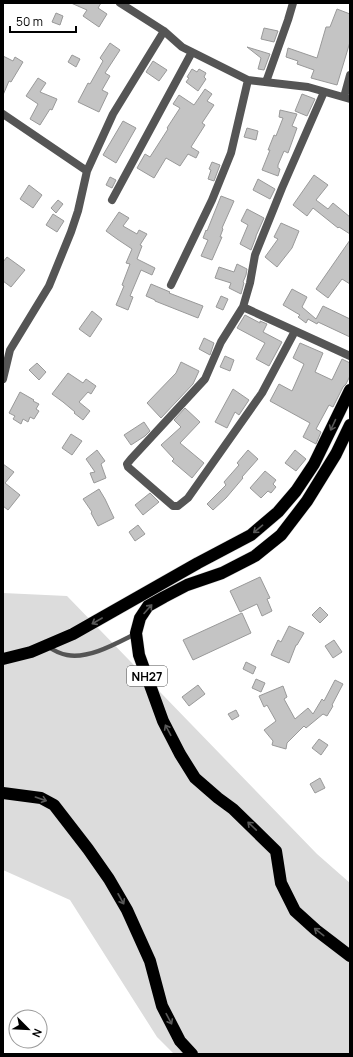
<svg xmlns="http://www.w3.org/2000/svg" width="353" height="1057" font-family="Manrope,sans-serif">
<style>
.green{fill:#dcdcdc}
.building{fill:#c4c4c4;stroke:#999}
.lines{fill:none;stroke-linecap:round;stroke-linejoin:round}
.highway-casing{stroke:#dbdbdb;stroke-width:13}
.lane{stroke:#555;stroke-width:4.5}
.street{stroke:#555;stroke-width:8}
.highway{stroke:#000;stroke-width:12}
.oneway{stroke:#595959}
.labels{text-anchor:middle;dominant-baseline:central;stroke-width:3;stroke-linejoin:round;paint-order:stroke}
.shield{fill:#fff;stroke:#4c4c4c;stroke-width:1}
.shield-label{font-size:12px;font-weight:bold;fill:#000}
</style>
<rect width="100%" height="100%" fill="#fff"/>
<!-- green -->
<path class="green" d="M3,593L67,596L317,854L350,883V1054H174L157,1037L70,900L3,870Z"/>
<!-- building -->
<path class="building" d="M71,3H101L98,8L107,14L99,27L83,16L87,10Z
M337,9L350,14V42L337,85L311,78L314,70L297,64L298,61L286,57L288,48L317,58L326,27H330Z
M56,13L63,16L60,25L52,22Z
M264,28L278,31L274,42L261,39Z
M110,43L120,50L105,73L110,76L102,90L108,93L99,112L78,102L88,83L90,84L103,61L100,58Z
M247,47L270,54L264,70L258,69L261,58Z
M72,55L80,59L76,67L68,62Z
M3,56L13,61L15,57L23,62L11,82L9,81L3,95Z
M153,61L167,70L159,81L146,72Z
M192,69L197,72L199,69L206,73L204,77L206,79L198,91L186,82L189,78L187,77Z
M38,78L46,83L40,92L57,99L52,110L50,109L40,125L30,119L38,104L26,96Z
M205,89L212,94L207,101L214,105L202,123L205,125L191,147L199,152L196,158L188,154L180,166L166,158L154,178L137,168L145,154L150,157L168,129L167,128L180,108L173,104L179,95L194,105Z
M302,94L315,99L307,116L295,111Z
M280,110L297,114L292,126L297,128L288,153L284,151L278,165V168L280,169L278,176L262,170L270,150H268L274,135L276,136L283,118L279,117Z
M123,121L136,128L116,163L103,155Z
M247,128L258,131L256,140L244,137Z
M212,162L220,165L214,181L208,179L211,170L209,169Z
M314,175L328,185L316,200L328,209L333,203L350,217V234L339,227L338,228L313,208L307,216L293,205Z
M110,177L116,180L112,188L106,185Z
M258,179L275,189L270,199L253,190Z
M29,185L42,195L33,208L20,199Z
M221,196L234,201L222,228L223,229L220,237H222L212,260L201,256L208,240L203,238L206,230L207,231Z
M58,200L63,204L56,213L51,208Z
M247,209L264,218L256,236V237L251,250L240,244L248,225L241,221Z
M119,212L129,218L123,226L137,234L139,230L147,234L140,245L142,246L137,259L155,268L152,275L141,270L130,296L133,297L128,310L116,305L124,286L122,285L130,264L126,263L132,249L117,239L106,231Z
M53,214L64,221L57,232L46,225Z
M281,223L299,231L292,248L277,267L265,257L278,239L274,237Z
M350,240V284L342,279L328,298L316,289Z
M7,257L25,270L11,287L3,281V262Z
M237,264L247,269L246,275L243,282L244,283L241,294L229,288L231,283L215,278L219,267L234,272Z
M151,284L170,292L169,293L203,306L198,318L155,301V300L146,296Z
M292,289L307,297L302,307L316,319L323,306L350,319V337L318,322L317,324L308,319L306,323L298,317L300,315L283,305Z
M221,296L228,299L223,310L216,307Z
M92,311L102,319L90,337L79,329Z
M245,315L260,323V321L267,324L263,332L282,342L269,366L256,359L265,343L237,328Z
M204,338L214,343L210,355L199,349Z
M300,343L323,353L315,372L332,380L342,359L350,363V376L346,384L343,387L333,407L329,405L316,429L321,432L316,444L303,437L310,423L270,401L279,384L292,391L304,364L293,358Z
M225,356L234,360L230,371L220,367Z
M181,362L199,371L193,384L161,418L147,403L176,373Z
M37,363L46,372L39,380L29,370Z
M68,373L83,383L86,379L96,386L91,394L88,392L79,402L90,411L83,420L74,413L75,412L63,402L52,394Z
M233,389L249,400L239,415L235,412L227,428L215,422Z
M20,392L34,400L33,401L39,404L36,409L39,411L34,419L30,417L28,422L23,419L21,424L13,419L15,416L9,413Z
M185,408L200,422L180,443L204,463L192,478L172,461L174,459L161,445L181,427L174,420Z
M144,422L150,431L145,436L131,445L124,435Z
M71,434L82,441L72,455L62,448Z
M97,450L105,461L101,464L106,478L94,483L90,473L95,472L86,459Z
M248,450L258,459L242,477L243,478L226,498L213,510L207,504L226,485L224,482L239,465L237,463Z
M295,450L306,459L296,471L285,463Z
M3,464L14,472L5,483L20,495L8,510L3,506Z
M265,471L276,480L273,484L276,487L271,493L268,491L261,498L250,488Z
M99,489L105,499L114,518L98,526L91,513L92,512L83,499Z
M150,493L159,502L143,515L135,505Z
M138,525L145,534L135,541L129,532Z
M260,577L270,598L267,599L272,611L262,616L257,604L240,612L230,591Z
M320,607L328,615L320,623L312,615Z
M242,613L251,633L193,660L183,640Z
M289,626L304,633L297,645H296L289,663L271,655L278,640L281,642Z
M334,640L342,652L333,658L325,646Z
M246,662L256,667L253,674L243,669Z
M256,679L265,683L261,692L252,688Z
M335,680L343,684L332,705L333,706L327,716L323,714L306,728L304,726L287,743L286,749L272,745L273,741L264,730L276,721L267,705L264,707L259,696L283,686L287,697L284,699L295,719L308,708L313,714L322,699L324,701Z
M198,685L205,694L189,706L182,697Z
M236,710L239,716L232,720L228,714Z
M319,739L328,745L321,755L312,748Z
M320,778L325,788L315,793L310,784Z"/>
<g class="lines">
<defs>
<path id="highway" d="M350,425L336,454L307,501L281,535L255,556L222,573L187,585L164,597L148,606L140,618L136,633L139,655L163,721L180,754L195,778L218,798L233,809L276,851L281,883L295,911L316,930L350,956
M3,659L31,652L73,634L198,563L251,535L278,512L296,491L314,464L350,390
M3,793L41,798L54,805L88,849L109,879L127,910L150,961L162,1006L180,1041L192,1054"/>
</defs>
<!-- highway casing -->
<use href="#highway" class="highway-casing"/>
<!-- lane -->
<path class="lane" d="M47,646C53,650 59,654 67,655C89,659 115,644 135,634"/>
<!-- street -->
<path class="street" d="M120,3L164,31L182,47L248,80L308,87L350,99
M266,82L288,20L293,3
M324,92L282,188L255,255L250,283L243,307L350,356
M344,97L350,75
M3,114L87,171
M112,200L192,52
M171,285L212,200L231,153L248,80
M243,307L221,342L205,379L131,459L127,464L128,467L173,506H178L188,498L262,393L295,331
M3,379L10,350L49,286L71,232L78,211L87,171L113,114L164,31"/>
<!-- highway -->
<use href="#highway" class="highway"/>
</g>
<!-- one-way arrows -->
<defs><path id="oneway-shaft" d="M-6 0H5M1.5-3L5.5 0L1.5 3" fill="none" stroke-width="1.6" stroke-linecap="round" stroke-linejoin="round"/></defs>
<g class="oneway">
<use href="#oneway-shaft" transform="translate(333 425) rotate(115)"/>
<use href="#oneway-shaft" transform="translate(258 529) rotate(140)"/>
<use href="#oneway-shaft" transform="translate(148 609) rotate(-48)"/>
<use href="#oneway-shaft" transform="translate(97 621) rotate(150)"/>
<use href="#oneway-shaft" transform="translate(168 730) rotate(-118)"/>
<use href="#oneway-shaft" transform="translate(41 799) rotate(19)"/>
<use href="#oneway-shaft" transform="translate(252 826) rotate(-136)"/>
<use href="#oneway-shaft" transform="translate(121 899) rotate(61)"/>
<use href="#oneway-shaft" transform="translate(319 932) rotate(-142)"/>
<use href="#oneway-shaft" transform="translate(169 1019) rotate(62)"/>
</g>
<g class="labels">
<!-- shield labels -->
<rect class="shield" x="127" y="666" width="40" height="20" rx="3"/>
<g class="shield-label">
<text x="147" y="676">NH27</text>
</g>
</g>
<!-- border -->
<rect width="353" height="1057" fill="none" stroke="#000000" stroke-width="8"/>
<!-- north arrow -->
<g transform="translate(28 1029) rotate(114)"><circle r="19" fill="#ffffff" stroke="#999999"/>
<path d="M0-3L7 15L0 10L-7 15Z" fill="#000000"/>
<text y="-6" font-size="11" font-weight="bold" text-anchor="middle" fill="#000000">N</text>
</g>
<!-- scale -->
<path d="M10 26v6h66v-6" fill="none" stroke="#000000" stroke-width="2"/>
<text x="16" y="26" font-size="12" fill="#000000" stroke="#ffffff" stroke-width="3" paint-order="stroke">50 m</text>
</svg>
